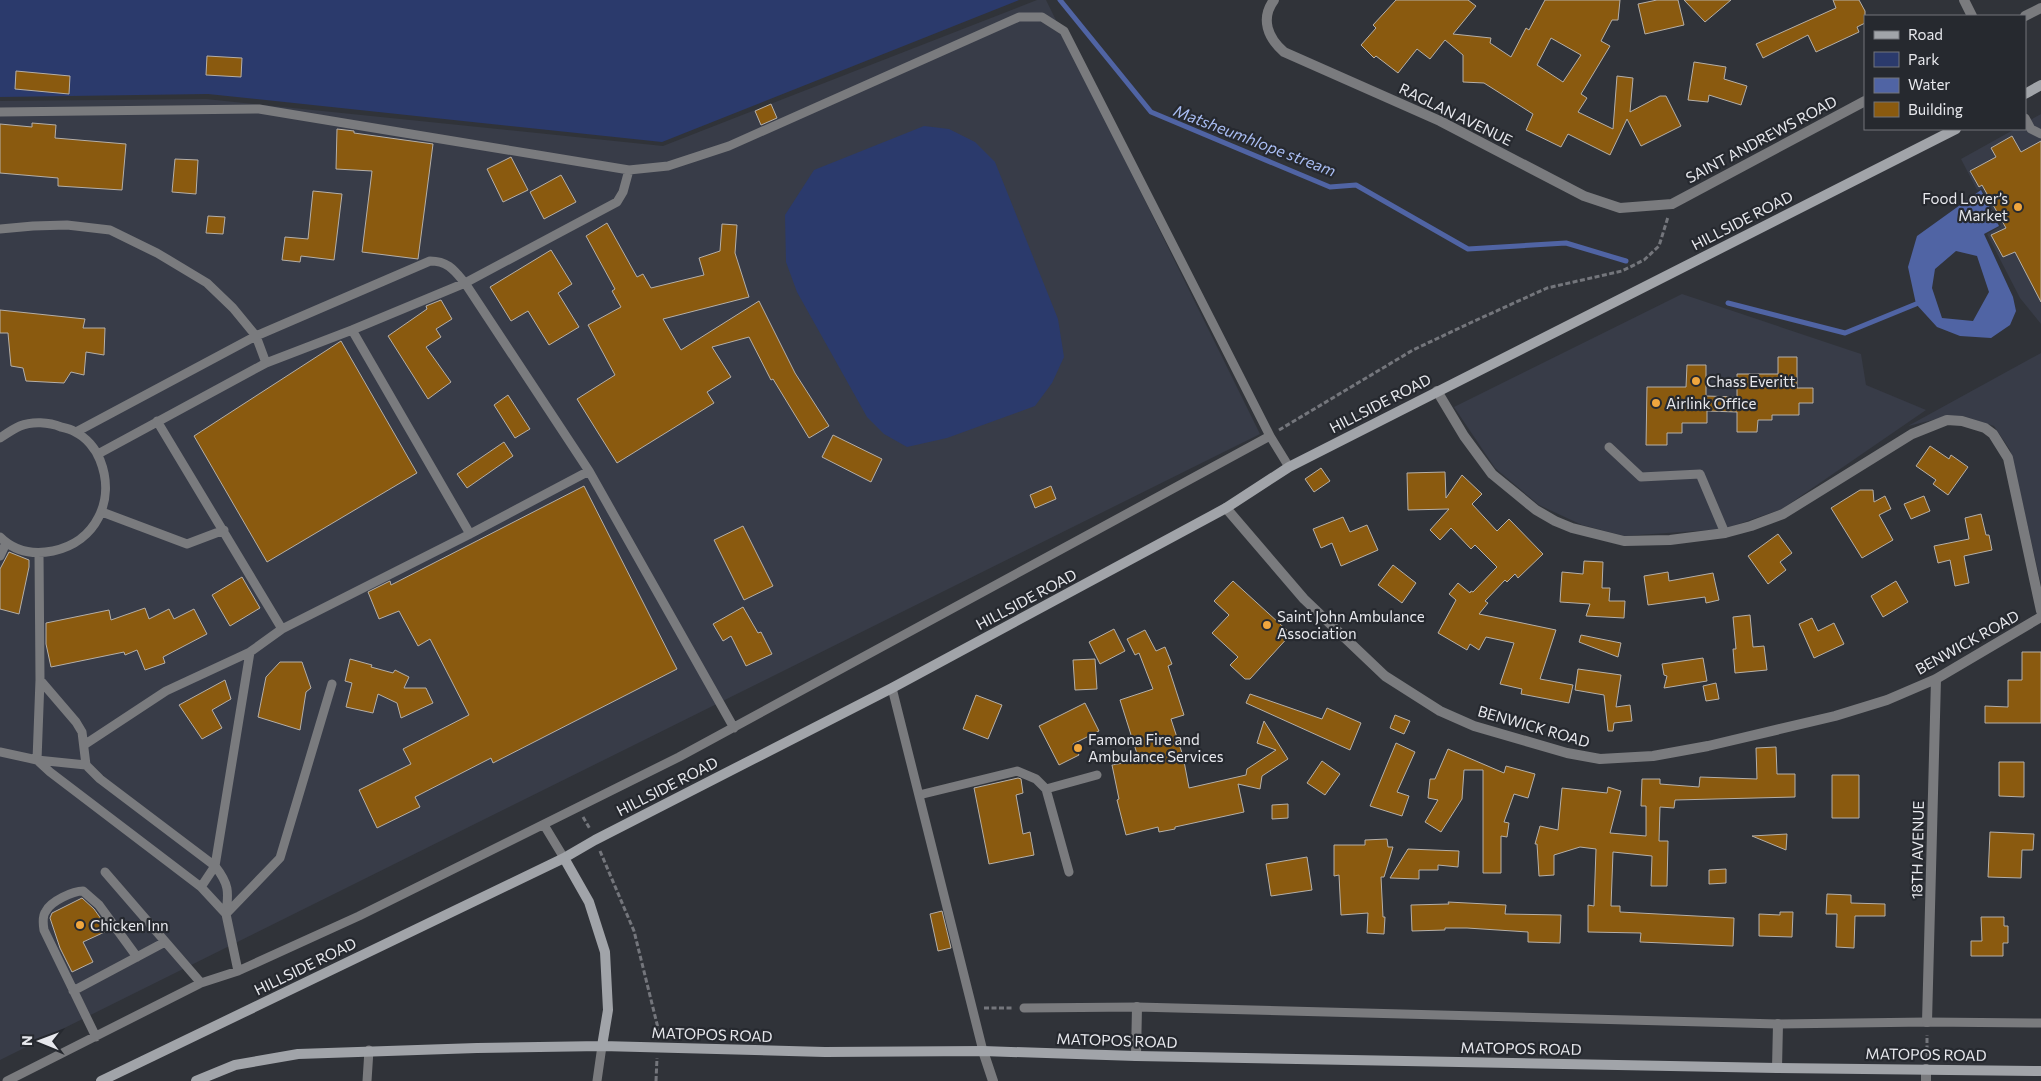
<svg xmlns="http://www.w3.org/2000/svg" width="2041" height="1081" font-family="Commissioner,sans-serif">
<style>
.built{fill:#383c48}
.green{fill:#2b3a6c}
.water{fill:#5064a4;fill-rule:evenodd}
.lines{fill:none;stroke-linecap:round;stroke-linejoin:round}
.stream{stroke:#5064a4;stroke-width:5}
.building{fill:#8a5a0f;stroke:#b5afa8;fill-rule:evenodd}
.path{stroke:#74767c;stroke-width:3;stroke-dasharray:5 2.5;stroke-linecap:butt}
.lane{stroke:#7a7b7e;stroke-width:9}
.street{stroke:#7a7b7e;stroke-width:10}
.secondary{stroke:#a1a4a9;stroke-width:10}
.poi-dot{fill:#f0a63e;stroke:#26292f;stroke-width:2}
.labels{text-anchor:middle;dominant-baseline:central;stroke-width:4.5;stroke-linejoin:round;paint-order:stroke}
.street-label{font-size:15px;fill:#e7e8ed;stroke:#26292f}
.poi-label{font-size:15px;fill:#e7e8ed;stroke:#26292f;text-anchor:start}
.water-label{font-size:16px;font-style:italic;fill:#a9bdf3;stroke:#26292f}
</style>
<rect width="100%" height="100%" fill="#303339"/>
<!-- built -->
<path class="built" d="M1037,0H1046L1260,434L0,1060V101L206,99L663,146Z
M2041,114V324L2020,298L1987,234L2001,226L1982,189L1977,190L1961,159L2015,129H2025V123Z
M1682,294L1861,354L1866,385L1926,410L1782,509L1724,529L1624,536L1582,525L1539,505L1495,468L1454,407Z
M2041,353V584L2010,450L1994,426L1963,416L1945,417L1908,426Z"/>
<!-- green -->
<path class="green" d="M0,0H1019L662,142L208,94L0,97Z
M924,126L949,129L975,142L995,162L1058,319L1064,357L1052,383L1035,406L947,438L907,447L884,434L867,417L797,292L786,262L785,215L814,170Z"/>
<!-- water -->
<path class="water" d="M1981,190L1999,226L1984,234L2013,297L2016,311L2010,325L1991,338L1960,336L1937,327L1916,304L1908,267L1917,236ZM1956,251L1977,256L1989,292L1973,321L1942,318L1932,288L1935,269Z"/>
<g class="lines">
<!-- stream -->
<path class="stream" d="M1060,0L1151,112L1330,187L1356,185L1468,249L1566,243L1626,261
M1728,303L1845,333L1916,304"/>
</g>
<!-- building -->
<path class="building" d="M1396,0H1468L1476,6L1453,34L1491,38L1490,43L1511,57L1526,28L1529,30L1545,0H1620L1618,20H1612L1601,41L1610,46L1581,94L1587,98L1578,112L1613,129L1617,76L1633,78L1630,112L1660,96H1666L1681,126L1641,146L1627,119L1610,155L1568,134L1561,147L1526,130L1533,114L1484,83L1463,82V55L1445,40L1430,59L1417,49L1398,73L1376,56L1374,58L1361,45L1376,28L1373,25ZM1551,38L1581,55L1563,82L1537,65Z
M1657,0H1678L1684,25L1645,34L1638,4Z
M1684,0H1731L1705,22Z
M1833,0H1859L1865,11V23L1857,27L1859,32L1816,52L1808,35L1763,58L1756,44L1836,8Z
M207,56L242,58L241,77L206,75Z
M1694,62L1726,67L1724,79L1747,86L1741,105L1709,95L1708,102L1688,100Z
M16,71L70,76L69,94L15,89Z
M771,104L777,118L761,125L755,111Z
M32,123L56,125L55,138L126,144L122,190L58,186V178L0,173V124L32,127Z
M337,129L354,131V133L433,144L418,259L362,252L372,171L336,169Z
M2012,136L2021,152L2041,141V302L2015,252L2003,257L1991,235L2006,228L1982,185L1979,187L1970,171L1996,157L1991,148Z
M511,157L528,190L503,202L487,169Z
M175,159L198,160L196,194L172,192Z
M561,175L576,202L544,219L530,192Z
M313,191L342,194L334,260L301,256L300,262L282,260L285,237L308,239Z
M208,216L225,217L223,234L206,233Z
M607,223L637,277L643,274L651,288L704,275L699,258L720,251L722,224L737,225L735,253L749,297L663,319L681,350L759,301L795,373L829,426L809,438L773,379L771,380L749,337L712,347L731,377L707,392L714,403L617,463L577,399L615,375L588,325L621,307L612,291L615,289L586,236Z
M551,250L572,284L558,293L579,327L549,345L528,311L511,321L490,287Z
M441,300L452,319L436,329L441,337L426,347L451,382L428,399L388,336L427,309L426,306Z
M0,310L85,319L83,328H105L104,355L86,352L84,375L71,372L64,383L26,381L23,368L11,366L8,333H0Z
M341,341L417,473L267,562L194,436Z
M1778,357H1797V388H1813V403H1799V415H1772V420H1758L1757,432H1737V412L1707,411V423H1682V433H1667V445H1646L1647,387H1686L1687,365H1706V396L1737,397V374H1778Z
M508,395L530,429L515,438L494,405Z
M833,435L882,459L871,482L822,457Z
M504,442L513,456L467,488L457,474Z
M1930,446L1949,459L1951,455L1968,467L1948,495L1933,484L1936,480L1916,466Z
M1321,468L1330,481L1314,492L1305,479Z
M1445,472L1446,498L1462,475L1482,494L1472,504L1497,531L1509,519L1543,554L1518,578L1515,574L1507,582L1505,580L1485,601L1488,603L1479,614L1556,630L1540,679L1573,685L1569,703L1521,694L1522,689L1500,684L1514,643L1486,637L1479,650L1470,644L1467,650L1438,633L1456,600L1449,594L1458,583L1470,593L1471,591L1473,592L1497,567L1475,545L1471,549L1451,528L1440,540L1430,530L1449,509L1408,510L1407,473Z
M584,486L677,669L493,763L491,758L415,797L420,807L377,828L359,790L411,764L403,749L469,715L430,639L418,646L399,611L379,619L368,592L390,581L391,585Z
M1051,486L1056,499L1035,508L1030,495Z
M1860,490H1873L1874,502L1885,496L1891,509L1879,515L1893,540L1862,558L1831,508Z
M1924,496L1930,511L1911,519L1904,504Z
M1981,514L1986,535H1989L1992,550L1964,556L1969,583L1955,586L1950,560L1938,563L1934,546L1969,539L1965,518Z
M1343,517L1350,532L1367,525L1378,550L1341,566L1332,543L1321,548L1313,529Z
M743,526L773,586L744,600L714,540Z
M1778,534L1792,553L1780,562L1786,570L1768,584L1748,556Z
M9,552L29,560V567L19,614L0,609V569Z
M1584,561L1603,562L1602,588H1610L1609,601H1625L1624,618L1586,616L1590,604L1560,602L1562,572L1583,574Z
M1393,565L1416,583L1402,603L1378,585Z
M1668,572L1669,581L1713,573L1719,600L1706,603L1705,597L1648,605L1644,576Z
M242,577L260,608L230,626L212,595Z
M1233,581L1291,634L1250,679H1245L1230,665L1238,657L1212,633L1229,615L1214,601Z
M1896,581L1908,602L1883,617L1871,596Z
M743,607L758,633L761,632L772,654L746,666L731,636L723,641L713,624Z
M145,608L149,619L169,609L174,619L194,609L207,634L163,657L165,663L145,670L137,650L125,655L124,652L51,667L46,644V623L109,610L111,620Z
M1750,615L1753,647L1764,646L1767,670L1735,673L1733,649H1736L1733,617Z
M1812,618L1818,631L1834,623L1844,644L1814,658L1799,624Z
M1114,629L1125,651L1100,664L1089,642Z
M1145,630L1156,651L1165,647L1172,664L1168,666L1184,715L1171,719L1183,756L1189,788L1246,775L1247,769L1276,750L1257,743L1264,721L1288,759L1262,776L1260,789L1238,784L1244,812L1175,827V829L1159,832L1158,827L1126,835L1117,800L1119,799L1112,765L1139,760L1120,700L1153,689L1139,653L1135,655L1127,639Z
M1581,635L1621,643L1618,657L1579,642Z
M2022,652H2041V723H1985V706L2008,707V680H2022Z
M1703,658L1707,681L1664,688L1667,676L1664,675L1662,664Z
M350,659L372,665L371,667L393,673L395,670L409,677L404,688H426L433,703L401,718L397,703L378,694L373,713L346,707L352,683L345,681Z
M1095,659L1097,689L1075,690L1073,660Z
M280,662H302L311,688L306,692L300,730L258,717L266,677Z
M1578,669L1621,675L1616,707L1630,705L1632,721L1614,723L1613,731H1608L1604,695L1575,690Z
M225,680L231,699L212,710L222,728L202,739L179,705Z
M1716,683L1719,699L1706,701L1703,686Z
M1250,694L1322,719L1327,708L1361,723L1350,750L1246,703Z
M976,695L1002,705L988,739L963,729Z
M1085,703L1099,731L1073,744L1079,755L1059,765L1039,726Z
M1395,715L1410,721L1404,734L1390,728Z
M1396,743L1415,752L1397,792L1409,796L1402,816L1370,806Z
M1776,747L1777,774H1795V797L1675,800L1674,808L1660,807L1659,841H1668L1667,886H1651L1652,856L1613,852L1611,906H1620V912L1734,918L1733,946L1640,942L1641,933L1588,932V905L1594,906L1596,849L1580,847L1554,855V875L1539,876L1537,844H1535L1540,826L1558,830L1562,788L1607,793L1608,787L1621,791L1610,833L1646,836V806H1641L1642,779H1660V784L1699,787L1700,777L1757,779L1756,748Z
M1448,749L1504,773L1506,766L1535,774L1528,798L1514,794L1504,822L1509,823L1507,837L1501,836V873H1483V770H1464L1462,799L1441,832L1425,822L1438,800L1428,798L1430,779H1435Z
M1322,761L1340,774L1325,795L1307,783Z
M1999,762H2024V797L1999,796Z
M1832,775H1859V818H1832Z
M1018,778L1021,779L1023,793L1016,795L1023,834L1030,832L1034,855L989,864L974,788Z
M1288,804V818L1272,819V805Z
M1990,832L2034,834L2033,850H2022L2021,878L1988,877Z
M1787,834L1786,850L1752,836Z
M1387,839L1388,847H1393L1384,877H1381L1383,917H1385L1384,934L1367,933L1368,913L1341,915L1339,875L1334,876V845H1365V840Z
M1408,849L1459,851L1458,867L1438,865V870H1419V879L1390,878Z
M1307,857L1312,890L1271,896L1266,864Z
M1726,869V883L1709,884V870Z
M1827,894L1851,895V903L1885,904V916H1855L1854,948L1836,947L1837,914H1826Z
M82,898L94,909L109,930L83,942L93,962L72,972L60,948L50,918L52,913Z
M1448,902L1506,905L1505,914L1561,915L1560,943L1528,942V932L1467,928H1445V930L1412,931L1411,905L1449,904Z
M942,911L951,948L938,951L930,914Z
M1780,912H1793L1792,937L1759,936V914L1780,915Z
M1981,917H2004V926H2008V943H2003V956H1971V941H1982Z"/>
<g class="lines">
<!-- path -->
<path class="path" d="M1279,430L1413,350L1470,323L1547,288L1622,271L1644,260L1659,246L1668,217
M583,817L590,829
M600,851L634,931L658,1028V1035
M984,1008H1013
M1927,1058V1035
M656,1081L657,1058"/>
<!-- lane -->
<path class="lane" d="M0,112L259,109L629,170L668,166L729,146L1019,17H1042L1064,31L1270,436L1289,467
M2025,118L2031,129L2041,134
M0,229L33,226L67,225L110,230L157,253L207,283L233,308L256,336L266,363
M352,330L470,534
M157,421L282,629
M76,432L256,336L430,261C448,261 454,270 465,283L589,471L734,728
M0,438C6,434 13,429 20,426C32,421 49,422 61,427C66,428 71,429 75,432C86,437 96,449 100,460C116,500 96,542 53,551C33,555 14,551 0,537
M1609,447L1641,477L1700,474L1725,533
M98,454L266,363L352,330L465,283L617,202L623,192L629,170
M102,512L187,544L224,530
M39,553L40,680L37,760L50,772L201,887L226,914L238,971
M0,556L6,543
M40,680L76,722L82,732L86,765L100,779L215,866C229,884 229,891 226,914
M892,688L983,1051
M84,745L166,691L250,652L282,629L470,534L589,471
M0,752L37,760L86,765
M1046,789L1097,775
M919,795L1017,771L1036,779L1046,789L1069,872
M544,825L564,858
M105,872L201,983
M201,887L215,866L250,652
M226,914L280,858L332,684
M73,991L165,942
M1024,1008L1137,1007L1778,1024L1927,1022L2041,1023
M96,1037L44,930C43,924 42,916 46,911C51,901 73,891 83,891L99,905L137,957
M7,1081L201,983L238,971L359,916L679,757L1270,436
M367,1081L369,1050
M597,1081L602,1046"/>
<!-- street -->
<path class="street" d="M1274,0C1260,19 1268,38 1284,52L1440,121L1584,196L1620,208L1672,204L1865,101
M1964,0L1972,16
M2025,16L2041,8
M1437,391L1464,436L1492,474L1536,510L1555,521L1572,528L1624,541L1670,540L1725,533L1751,526L1783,514L1912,434L1947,420L1962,421L1985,428L1993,434L2008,458L2041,611
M1226,508L1304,599L1385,676L1440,711L1474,726L1567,753L1600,759L1653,756L1708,746L1835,716L1887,700L1936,679L2041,617
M1927,1022L1936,679
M983,1051L993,1081
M1136,1056L1137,1007
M1777,1068L1778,1024
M1926,1081V1069"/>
<!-- secondary -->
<path class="secondary" d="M2025,94L2041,85
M564,858L589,902L605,952L608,1010L602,1046
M101,1081L564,858L595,840L892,688L1226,508L1289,467L1956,129
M196,1081L235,1065L298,1054L477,1048L602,1046L825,1052L983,1051L1136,1056L1777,1068L2041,1071"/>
</g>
<!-- markers -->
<g class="poi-dot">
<circle cx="2018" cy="207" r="5"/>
<circle cx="1696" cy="381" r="5"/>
<circle cx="1656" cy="403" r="5"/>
<circle cx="1267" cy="625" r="5"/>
<circle cx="1078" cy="748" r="5"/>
<circle cx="80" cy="925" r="5"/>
</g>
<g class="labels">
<!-- street labels -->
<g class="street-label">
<text transform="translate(1456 114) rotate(26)">RAGLAN AVENUE</text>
<text transform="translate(1761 139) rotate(-28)">SAINT ANDREWS ROAD</text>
<text transform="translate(1742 220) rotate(-27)">HILLSIDE ROAD</text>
<text transform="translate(1380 403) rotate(-27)">HILLSIDE ROAD</text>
<text transform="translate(1026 599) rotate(-28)">HILLSIDE ROAD</text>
<text transform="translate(1967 642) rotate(-29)">BENWICK ROAD</text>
<text transform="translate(1534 726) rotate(16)">BENWICK ROAD</text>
<text transform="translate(667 786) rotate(-27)">HILLSIDE ROAD</text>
<text transform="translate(1917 850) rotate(-89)">18TH AVENUE</text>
<text transform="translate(305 966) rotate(-26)">HILLSIDE ROAD</text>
<text transform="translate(712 1034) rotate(2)">MATOPOS ROAD</text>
<text transform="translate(1117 1040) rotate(2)">MATOPOS ROAD</text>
<text transform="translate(1521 1048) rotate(1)">MATOPOS ROAD</text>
<text transform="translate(1926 1054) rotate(1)">MATOPOS ROAD</text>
</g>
<!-- poi labels -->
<g class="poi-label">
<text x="2008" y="198" text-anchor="end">Food Lover’s<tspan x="2008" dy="17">Market</tspan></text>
<text x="1706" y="381">Chass Everitt</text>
<text x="1666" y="403">Airlink Office</text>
<text x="1277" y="616">Saint John Ambulance<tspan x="1277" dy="17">Association</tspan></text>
<text x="1088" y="739">Famona Fire and<tspan x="1088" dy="17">Ambulance Services</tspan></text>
<text x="90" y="925">Chicken Inn</text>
</g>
<!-- water labels -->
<g class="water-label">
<text transform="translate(1255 140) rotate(21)">Matsheumhlope stream</text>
</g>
</g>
<!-- legend -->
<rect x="1864" y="15" width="162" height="115" fill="#26292f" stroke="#73757b"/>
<rect x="1874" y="31" width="25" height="8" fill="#a1a4a9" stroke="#73757b"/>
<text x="1908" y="40" font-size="15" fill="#e7e8ed">Road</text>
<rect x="1874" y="52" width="25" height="15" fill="#2b3a6c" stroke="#73757b"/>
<text x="1908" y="65" font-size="15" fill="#e7e8ed">Park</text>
<rect x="1874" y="78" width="25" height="15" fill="#5064a4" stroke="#73757b"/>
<text x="1908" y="90" font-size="15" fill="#e7e8ed">Water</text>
<rect x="1874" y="102" width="25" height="15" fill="#8a5a0f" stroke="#73757b"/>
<text x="1908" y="115" font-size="15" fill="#e7e8ed">Building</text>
<!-- north arrow -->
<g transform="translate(40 1041) rotate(271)" stroke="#26292f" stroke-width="4" paint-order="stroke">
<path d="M0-4L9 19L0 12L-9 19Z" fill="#e7e8ed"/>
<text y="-8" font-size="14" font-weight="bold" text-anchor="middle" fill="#e7e8ed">N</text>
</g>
</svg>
